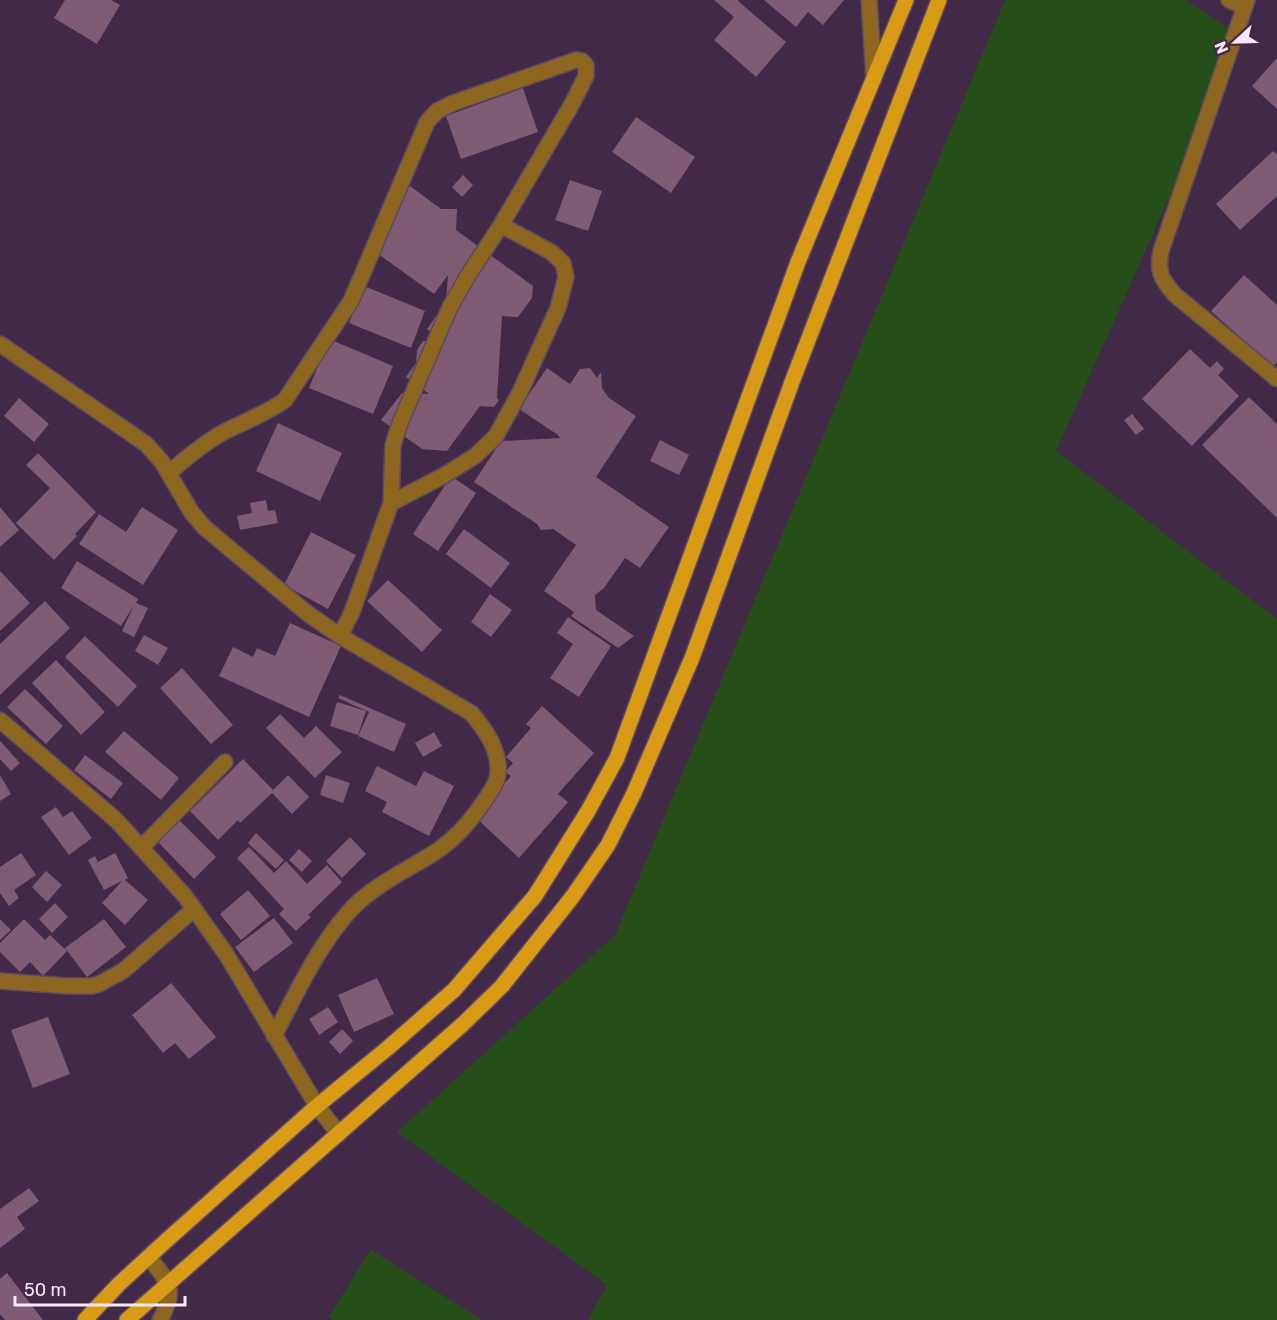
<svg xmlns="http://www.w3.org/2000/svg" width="1277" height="1320" font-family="Rubik,sans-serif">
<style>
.green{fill:#264e19}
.building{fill:#805b74}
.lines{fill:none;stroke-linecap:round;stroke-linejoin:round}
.minor-casing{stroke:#5e4864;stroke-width:18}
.major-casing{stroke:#5e4864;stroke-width:18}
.minor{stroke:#8d6720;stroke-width:15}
.major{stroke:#d99b15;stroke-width:15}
</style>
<rect width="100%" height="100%" fill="#412947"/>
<!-- green -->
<path class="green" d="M1005,0H1186L1241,37L1056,451L1277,619V1320H588L607,1285L397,1132L615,935Z
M371,1250L482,1320H333L328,1317Z"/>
<!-- building -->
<path class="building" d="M65,0H111L120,5L97,44L54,18Z
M714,0H739L738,1L786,42L756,77L714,40L734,17Z
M764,0H844L823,25L808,12L796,27Z
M1277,58V109L1252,86Z
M523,88L538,132L461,159L446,116Z
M636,117L695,157L671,193L612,152Z
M1273,151L1277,154V196L1240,230L1216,204Z
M463,175L473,185L462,197L452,187Z
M570,180L602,191L588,231L555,220Z
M410,186L441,209H457L456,230L533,286L532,298L518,317L502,316L497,398L499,400L494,407L480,406L447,451L422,449L381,420L402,393L429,394L406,377L416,363L417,350L423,341L446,342L427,329L446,302L448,275L434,294L367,246Z
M1244,275L1277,305V362L1273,367L1211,311Z
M364,286L425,311L411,348L349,323Z
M329,339L393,366L373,414L309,388Z
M1190,349L1210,368L1217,361L1224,369L1218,375L1239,396L1192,446L1142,399Z
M547,368L570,384L580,369L590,368L597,378L601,372L602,388L609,398L636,416L596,477L669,527L640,568L625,558L604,588L595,595L596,610L634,636L618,648L571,616L574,612L544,591L576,545L553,529L541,530L537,524L474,482L501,441L560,438L558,435L519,409Z
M1249,397L1277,424V518L1202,445Z
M19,398L49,424L34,442L4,416Z
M1132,414L1144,429L1136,435L1124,420Z
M278,423L342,453L320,501L256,471Z
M660,440L689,455L679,475L650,461Z
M38,453L96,512L75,534L77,536L54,560L16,523L50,488L26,465Z
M451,476L476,493L438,551L413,534Z
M266,500L268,511L275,510L278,523L240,530L237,516L252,513L250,503Z
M0,507L19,530L0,547Z
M142,507L178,530L143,585L79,544L99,514L126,532Z
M464,529L510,563L491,588L446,554Z
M311,532L356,555L328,609L284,585Z
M77,561L138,599L136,603L148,608L134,637L122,631L134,605L121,626L61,588Z
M0,571L30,603L0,631Z
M388,580L442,630L422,652L367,601Z
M490,594L512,610L491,637L471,622Z
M45,601L70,628L0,695V644Z
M568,617L611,646L579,697L550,678L573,644L557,633Z
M290,623L341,646L309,717L219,676L233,647L253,657L257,648L275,656Z
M144,635L168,648L158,665L135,651Z
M85,636L137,686L118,707L65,657Z
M56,660L105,712L81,735L32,683Z
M182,668L233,725L211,744L160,688Z
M25,689L63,726L46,744L7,707Z
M340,695L406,724L394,752L358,736L369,712L338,698Z
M337,702L366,711L358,735L330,726Z
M542,706L594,753L558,794L568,802L519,858L475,817L511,776L505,772L513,763L506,757L531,728L526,724Z
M280,714L304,738L316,726L342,752L315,778L266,728Z
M124,731L179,778L161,800L105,752Z
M434,732L442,746L423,757L415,743Z
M0,741L20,763L11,771L0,759Z
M85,755L123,783L111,799L74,770Z
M243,759L273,790L288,775L309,797L292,814L272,793L240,823L238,820L218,840L190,811Z
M377,766L416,786L424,771L454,786L429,836L382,812L387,802L365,791Z
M0,775L11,794L0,801Z
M326,775L350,783L343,803L320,795Z
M56,807L63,817L72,811L92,838L69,855L41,817Z
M177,818L216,857L194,879L156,840Z
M256,833L284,860L276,869L248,843Z
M350,837L366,854L342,878L326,861Z
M249,847L274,873L286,861L307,884L327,865L342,882L308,915L311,917L296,931L279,914L284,909L237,858Z
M299,849L312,861L302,872L289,860Z
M21,853L36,875L14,890L19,898L9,906L0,893V867Z
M115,853L128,878L125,880L148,900L125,925L102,903L122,881L104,890L88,860L95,856L98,862Z
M46,871L62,885L47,902L32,887Z
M248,890L270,916L241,940L220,914Z
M55,903L68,917L52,933L39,919Z
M274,918L293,943L254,972L235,947Z
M0,919L11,930L0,940Z
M24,919L45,940L50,935L67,951L43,976L30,962L20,972L0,952V943Z
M104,919L126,947L87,977L65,948Z
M377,978L394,1014L354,1032L338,995Z
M171,983L216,1037L189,1059L175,1043L163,1053L132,1015Z
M328,1007L338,1022L319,1035L309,1019Z
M48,1017L70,1074L33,1088L11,1030Z
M342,1029L353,1041L340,1054L329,1042Z
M29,1188L39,1201L17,1217L25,1229L0,1248V1209Z
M7,1273L43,1320H5L0,1314V1279Z"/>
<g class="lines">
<defs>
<path id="minor" d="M869,0L874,79
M1229,0L1244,7
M1247,0L1161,251C1157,272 1161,278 1174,294L1277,379
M0,344L146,444L162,462L192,513L205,528L307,613L340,636
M169,473C186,458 203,444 222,433C243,422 266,414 285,400L351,301L427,122L437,111L453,103L576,60L582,61L586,65V76L572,104L501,225L469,274L450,307L400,423L393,445L391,503L352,612L340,636L471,713C486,730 503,754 497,779C493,790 485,800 478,810C467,825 455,838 440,849C409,870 371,885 347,914C316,950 296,994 274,1036
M391,503L443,476L475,456L496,436L520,392L558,308L566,277L563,263L551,252L501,225
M0,720L116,820L185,896L226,954L317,1106L339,1134
M141,848L225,762
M0,981L68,986H92L99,984L123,971L194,909
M149,1257C168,1283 178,1288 160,1320"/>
<path id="major" d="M85,1320L119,1284L167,1240L317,1106L389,1047L454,990L535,896L588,811L617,758L798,262L906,0
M127,1320L463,1024L502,986L573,896L608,845L634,793L692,658L792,382L939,0"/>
</defs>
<!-- minor casing -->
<use href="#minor" class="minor-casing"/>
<!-- major casing -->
<use href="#major" class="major-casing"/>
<!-- minor -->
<use href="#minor" class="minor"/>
<!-- major -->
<use href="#major" class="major"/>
</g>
<!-- north arrow -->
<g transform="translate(1235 42) rotate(248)" stroke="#412947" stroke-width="4.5" paint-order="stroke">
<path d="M0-4.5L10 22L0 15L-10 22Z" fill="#f7e8fb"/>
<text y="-9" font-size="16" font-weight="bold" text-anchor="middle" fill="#f7e8fb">N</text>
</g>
<!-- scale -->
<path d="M15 1296v9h170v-9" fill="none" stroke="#f7e8fb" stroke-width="3"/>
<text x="24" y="1296" font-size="18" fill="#f7e8fb" stroke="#412947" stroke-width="4.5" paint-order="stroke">50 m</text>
</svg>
